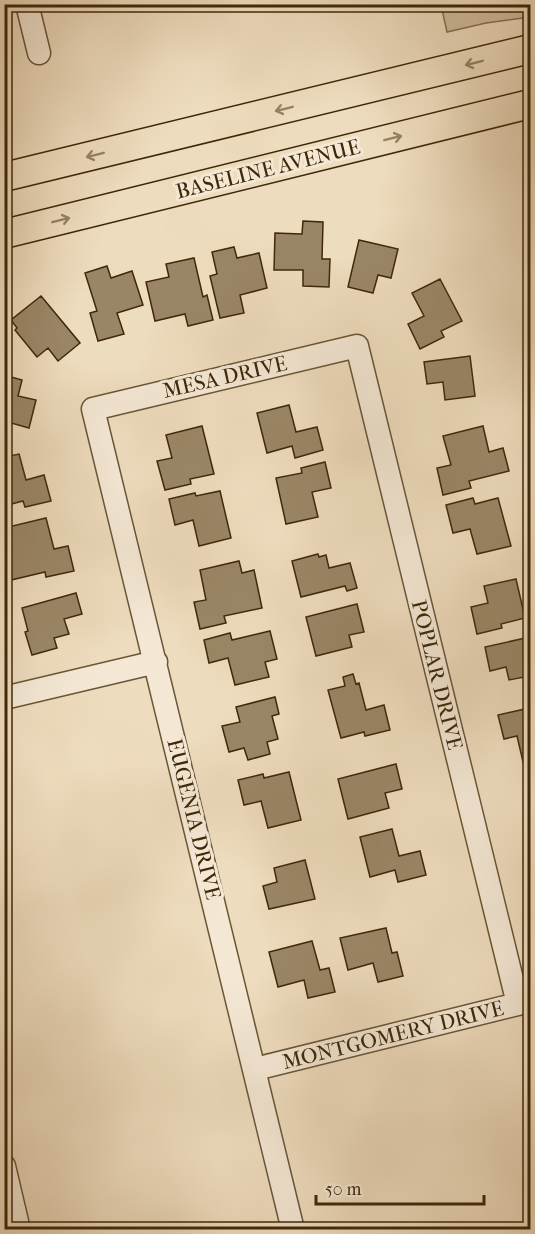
<svg xmlns="http://www.w3.org/2000/svg" width="535" height="1234" font-family="'IM FELL French Canon',serif">
<style>
.green{fill:#d0bd9f;stroke:#877254;stroke-width:1.5}
.building{fill:#9a8667;stroke:#3e2808;stroke-width:1.5}
.lines{fill:none;stroke-linecap:round;stroke-linejoin:round}
.minor-casing{stroke:#6a5536;stroke-width:25}
.major-casing{stroke:#3e2808;stroke-width:31}
.minor{stroke:#f4e8d5;stroke-width:22}
.major{stroke:#eedcbe;stroke-width:28}
.oneway{stroke:#968263}
.labels{text-anchor:middle;dominant-baseline:central;stroke-width:6;stroke-linejoin:round;paint-order:stroke}
.street-label{font-size:21px;fill:#3e2808;stroke:#f4e8d5}
</style>
<rect width="100%" height="100%" fill="#eedcbe"/>
<filter id="stains"><feTurbulence type="fractalNoise" baseFrequency=".00333" numOctaves="4"/><feColorMatrix values="0 0 0 0 .2 0 0 0 0 .09 0 0 0 0 .02 0 0 0 .5 -.17"/></filter>
<radialGradient id="worn" r=".72"><stop offset=".6" stop-color="#630" stop-opacity="0"/><stop offset="1" stop-color="#630" stop-opacity=".3"/></radialGradient>
<!-- green -->
<path class="green" d="M441,5H530V17L486,23L447,32Z"/>
<!-- building -->
<path class="building" d="M303,221L323,222L322,259H330L329,287L303,286V270H274L275,233L302,234Z
M359,240L398,249L391,278L378,275L373,293L348,287Z
M234,247L237,258L259,253L267,288L240,295L244,313L220,318L210,276L217,274L212,252Z
M194,258L203,297L207,295L213,320L188,326L185,314L155,321L146,282L169,277L166,264Z
M107,266L111,278L132,271L143,305L117,313L124,334L98,341L90,313L97,311L85,273Z
M440,279L462,321L441,331L444,337L420,349L408,324L424,316L412,293Z
M41,296L80,343L58,361L48,348L37,357L15,330L17,328L11,320Z
M470,356L475,396L445,400L443,382L427,384L424,362Z
M4,375L22,380L18,396L36,400L29,428L4,421Z
M289,405L296,432L317,427L323,450L295,458L292,446L267,453L257,413Z
M202,426L214,474L190,479L191,484L165,490L157,461L172,458L166,435Z
M483,426L489,452L503,448L509,471L469,481L471,488L443,495L437,468L451,465L443,436Z
M19,454L26,480L44,475L51,501L25,507L23,501L4,506V457Z
M325,462L331,488L312,492L318,517L286,524L276,478L302,473L301,468Z
M220,491L231,538L199,546L193,520L175,525L169,499L195,493L196,496Z
M473,498L475,504L498,498L511,546L477,554L470,529L453,533L446,505Z
M46,518L54,549L68,546L74,571L46,577L45,572L11,580L4,555V528Z
M318,554L319,557L326,555L329,568L350,563L357,588L347,591L345,586L301,597L292,561Z
M239,561L242,573L254,570L262,608L224,616L226,623L200,629L194,602L206,600L200,570Z
M516,579L525,618L501,624L502,628L477,634L471,607L488,603L484,586Z
M76,593L82,614L64,619L69,634L54,638L57,648L32,655L25,632L28,631L22,608Z
M357,604L364,632L349,635L352,647L316,656L306,617Z
M270,631L277,659L265,662L269,677L235,685L228,658L209,663L204,640L230,633L232,640Z
M530,637V676L509,680L506,667L490,671L485,647Z
M353,674L356,684L359,683L366,710L384,705L390,730L365,736L364,732L341,738L328,690L345,686L343,677Z
M275,697L279,714L272,716L278,739L267,742L270,754L248,760L244,748L229,752L222,726L240,722L236,707Z
M525,709L526,714L530,713V765L524,766L517,736L504,739L498,715Z
M396,764L402,789L385,793L389,808L348,819L338,779Z
M289,772L301,820L268,828L261,801L244,805L238,780L263,774L264,778Z
M530,820V848L524,821Z
M392,829L399,856L420,851L426,875L398,882L395,870L370,877L360,837Z
M305,860L315,899L269,909L263,886L277,882L274,868Z
M386,928L392,953L397,952L403,976L378,982L373,963L348,970L340,938Z
M312,941L320,970L329,968L335,992L308,998L304,980L278,987L269,952Z"/>
<g class="lines">
<defs>
<path id="minor" d="M27,4L39,53
M4,698L156,662
M255,1069L530,1001
M4,1166L19,1230
M293,1230L93,409L357,346L518,1004"/>
<path id="major" d="M4,177L530,49
M4,234L530,104"/>
</defs>
<!-- minor casing -->
<use href="#minor" class="minor-casing"/>
<!-- major casing -->
<use href="#major" class="major-casing"/>
<!-- minor -->
<use href="#minor" class="minor"/>
<!-- major -->
<use href="#major" class="major"/>
</g>
<!-- one-way arrows -->
<defs><path id="oneway-shaft" d="M-6 0H5M1.5-3L5.5 0L1.5 3" fill="none" stroke-width="1.6" stroke-linecap="round" stroke-linejoin="round" transform="scale(1.5)"/></defs>
<g class="oneway">
<use href="#oneway-shaft" transform="translate(474 63) rotate(166)"/>
<use href="#oneway-shaft" transform="translate(284 109) rotate(166)"/>
<use href="#oneway-shaft" transform="translate(393 138) rotate(-14)"/>
<use href="#oneway-shaft" transform="translate(95 155) rotate(166)"/>
<use href="#oneway-shaft" transform="translate(61 220) rotate(-14)"/>
</g>
<g class="labels">
<!-- street labels -->
<g class="street-label">
<text transform="translate(268 169) rotate(-14)">BASELINE AVENUE</text>
<text transform="translate(225 377) rotate(-13)">MESA DRIVE</text>
<text transform="translate(437 675) rotate(76)">POPLAR DRIVE</text>
<text transform="translate(194 819) rotate(76)">EUGENIA DRIVE</text>
<text transform="translate(393 1035) rotate(-14)">MONTGOMERY DRIVE</text>
</g>
</g>
<!-- margin -->
<rect width="535" height="1234" fill="none" stroke="#eedcbe" stroke-width="24"/>
<rect x="6" y="6" width="523" height="1222" fill="none" stroke="#3e2808" stroke-width="3"/>
<rect x="12" y="12" width="511" height="1210" fill="none" stroke="#3e2808" stroke-width="1.5"/>
<!-- scale -->
<path d="M316 1195v9h168v-9" fill="none" stroke="#3e2808" stroke-width="3"/>
<text x="325" y="1195" font-size="18" fill="#3e2808" stroke="#f4e8d5" stroke-width="4.5" paint-order="stroke">50 m</text>
<rect width="100%" height="100%" filter="url(#stains)"/>
<rect width="100%" height="100%" fill="url(#worn)"/>
</svg>
